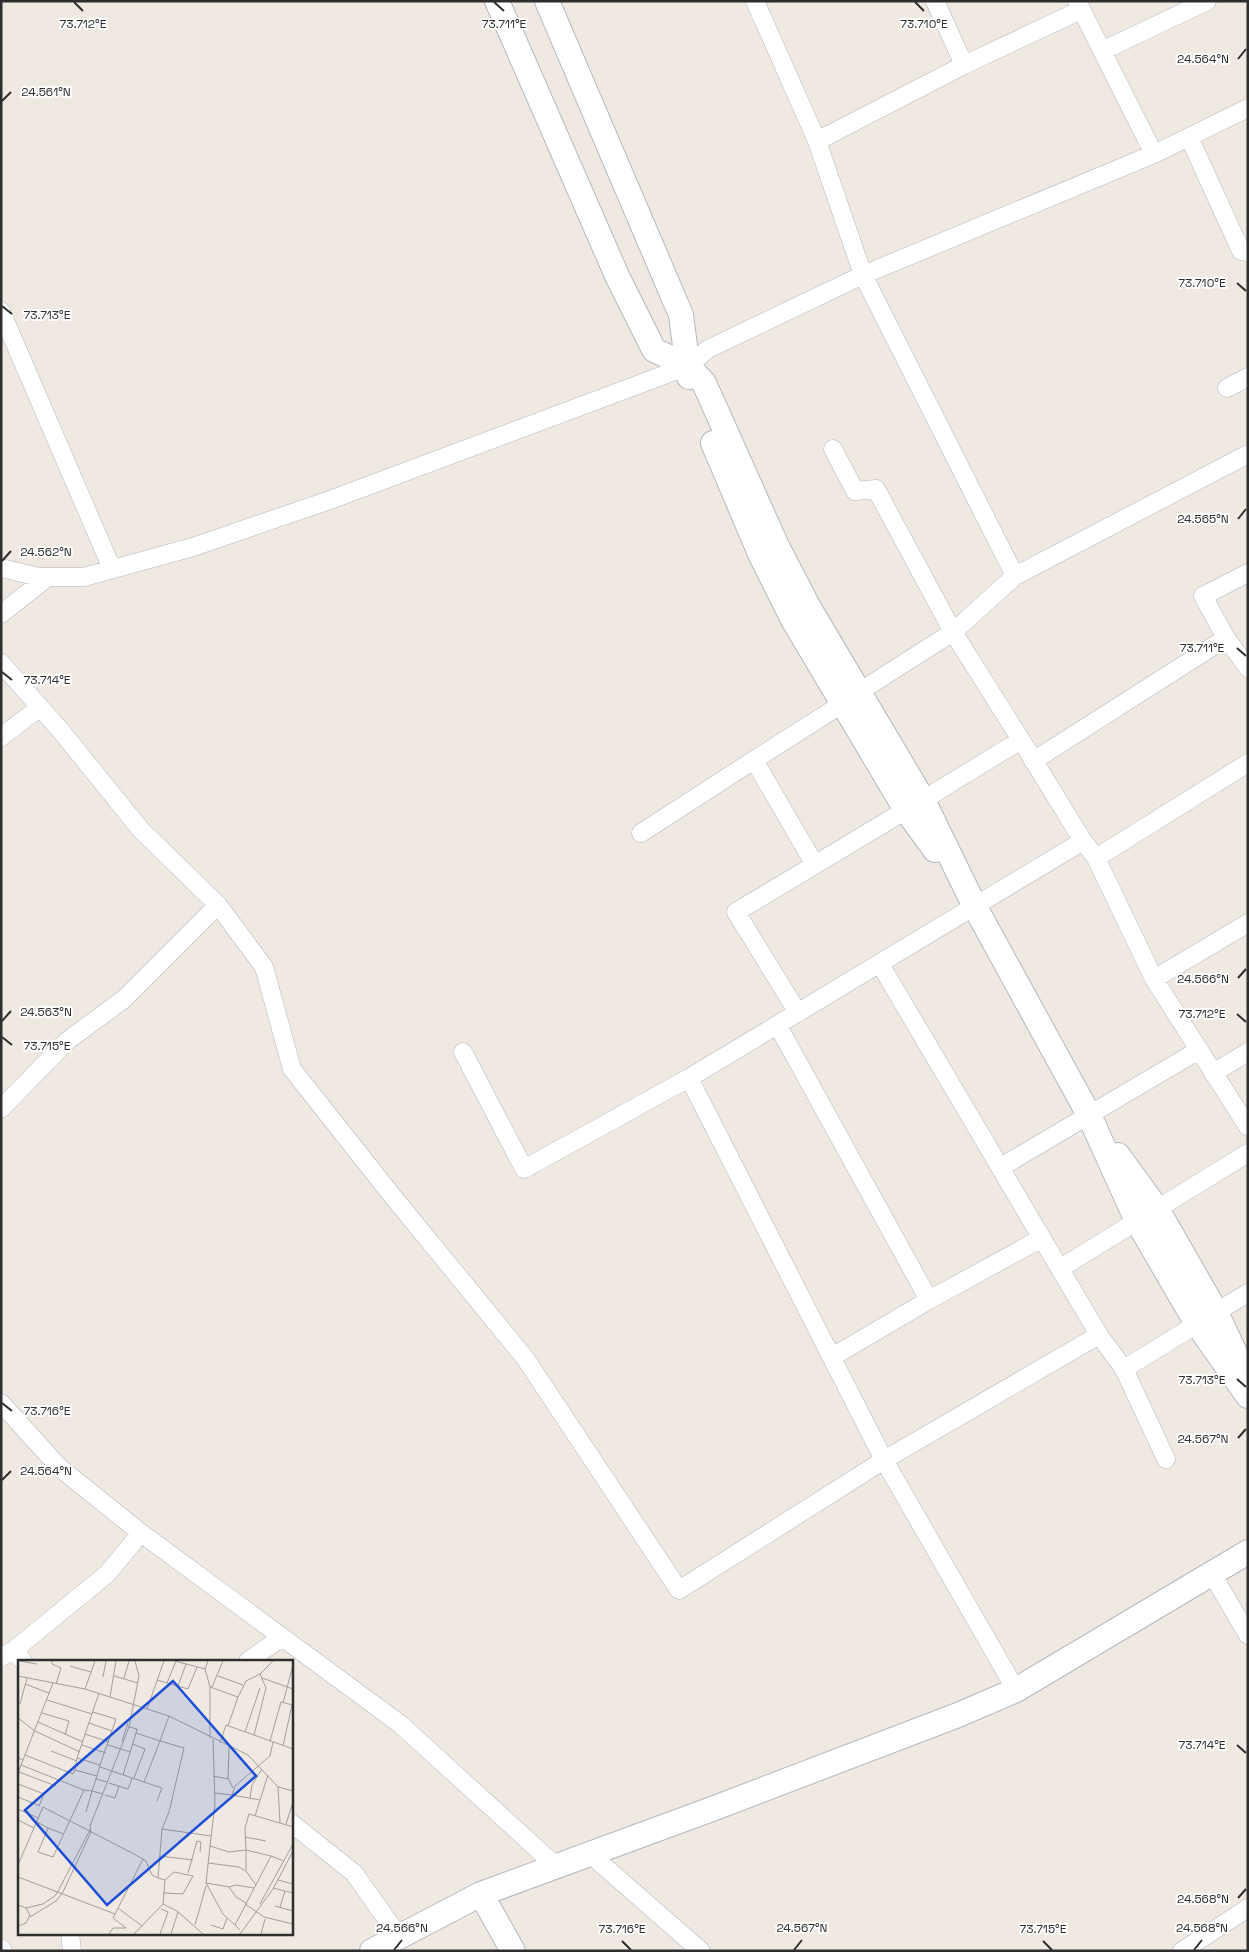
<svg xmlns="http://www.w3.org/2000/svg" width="1249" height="1952" font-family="'Space Grotesk',sans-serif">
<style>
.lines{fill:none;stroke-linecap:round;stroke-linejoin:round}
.street-casing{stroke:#b4b7c1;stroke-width:19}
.secondary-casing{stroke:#b4b7c1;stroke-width:26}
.street{stroke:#fff;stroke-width:18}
.secondary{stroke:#fff;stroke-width:24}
.ticks{fill:none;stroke:#2e2e2e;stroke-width:2}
.inset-road{fill:none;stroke:#a29e99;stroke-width:1}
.view{fill:#1d4ed8;fill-opacity:0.15;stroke:#1d4ed8;stroke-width:2.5}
.inset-edge{fill:none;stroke:#2e2e2e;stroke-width:2.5}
.ticks-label{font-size:12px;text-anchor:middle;fill:#2e2e2e;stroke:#fff;stroke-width:4;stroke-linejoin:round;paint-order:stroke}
</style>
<rect width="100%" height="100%" fill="#efe9e1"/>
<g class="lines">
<defs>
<path id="street" d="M755,1L817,141L863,275L1015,576L1248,454
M935,1L964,65L1081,10
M1102,51L1207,1
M1189,137L1241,251L1248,252
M817,141L964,65
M1154,154L1248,108
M1,311L112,569
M1227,388L1248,377
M833,449L855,491L876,489L953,632L1015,576
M1,568L39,577H84L193,547L330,500L688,366L708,349L863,275L1154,154L1077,1
M1,614L48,577
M1226,638L1203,596L1248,573
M1,663L61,731L141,830L218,905L264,967L292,1069L390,1193L525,1358L679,1590L884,1460L1016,1690
M859,692L953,632L1021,740
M1,737L40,707
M1033,761L1226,638L1248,668
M923,800L1021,740L1083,841L1096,858L1248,763
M641,833L754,760
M1096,858L1154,979L1248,1127
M815,865L754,760L842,704
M880,964L1099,1335
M1154,979L1248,923
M798,1013L736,912L906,810
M778,1026L929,1300L1042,1238
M463,1052L524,1169L689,1078L884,1460L1099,1335L1124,1369L1197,1324
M1213,1073L1248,1052
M689,1078L1083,841
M1,1109L67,1041L124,999L218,905
M1001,1167L1199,1050
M1157,1209L1248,1153
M1061,1268L1137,1221
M1216,1312L1248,1293
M832,1357L929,1300
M1124,1369L1166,1459
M1,1403L60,1468L141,1533L400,1724L556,1866
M1212,1574L1248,1635
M14,1650L107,1574L141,1533
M1,1657L14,1650L23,1661
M248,1661L282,1637
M291,1823L354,1873L399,1937
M590,1854L701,1951
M70,1933L72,1951
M1,1948L3,1951
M1182,1951L1248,1908"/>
<path id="secondary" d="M497,1L618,278L654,350L688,366L704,383L776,544L808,606L923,800L975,907L1089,1115L1137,1221L1197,1324L1248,1396
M547,1L681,315L689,377
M713,443L761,556L792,618L906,810L935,850
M1118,1155L1157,1209L1216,1312L1243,1370
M481,1894L513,1951
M372,1951L481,1894L712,1809L958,1715L1016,1690L1248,1552"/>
</defs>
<!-- street casing -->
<use href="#street" class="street-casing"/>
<!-- secondary casing -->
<use href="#secondary" class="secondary-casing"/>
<!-- street -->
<use href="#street" class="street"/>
<!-- secondary -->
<use href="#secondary" class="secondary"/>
</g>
<!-- ticks -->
<path class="ticks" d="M74,2L83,11M494,2L504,11M915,2L924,11M1238,59L1246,49M2,101L11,92M1237,283L1246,291M2,306L12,314M1238,519L1246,509M2,561L11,551M1237,648L1246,656M2,672L12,680M1238,978L1246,969M1237,1014L1246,1022M2,1021L11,1011M2,1037L12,1045M1237,1379L1246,1387M2,1403L12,1411M1238,1438L1246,1429M2,1480L11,1471M1237,1745L1246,1753M1238,1898L1246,1889M622,1941L631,1950M1043,1941L1052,1950M394,1950L402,1940M794,1950L802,1940M1194,1950L1202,1940"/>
<!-- overview -->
<g transform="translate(18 1660)">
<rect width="275" height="275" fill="#efe9e1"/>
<path class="inset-road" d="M2,1L19,4M34,1V4L43,8L38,24M157,1L187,9M190,1L187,9L192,27L220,37L210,66M52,6L73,12M0,16L67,29L151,56L230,95L260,127L262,163L275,167M96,16L120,23M200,16L225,25M85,17L88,1M106,18L111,1M244,18L275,29M139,20L170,29L179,7M149,23L158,1M7,24L31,33M160,26L168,4M194,27L205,1M67,29L77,1M81,33L59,98L82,105L78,119L89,122M92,37L98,1M220,37L228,21L242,14M29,40L74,54M265,43L275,5M2,44L9,18M129,49L146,1M75,52L98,59L82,105M24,53L51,61L47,75M151,56L142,81L166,88L151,152L144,169L140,218L147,220L145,244L159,251L185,274M0,58L17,71L62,92M20,62L65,82M71,63L94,71M111,67L119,69L118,73L142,81L126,122L144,128L139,141M227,72L242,28M67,74L91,82M236,75L248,28L242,14L255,1M192,78V27M195,79L197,144L192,186L211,192L228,190V211L238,225M104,81L110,63M252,81L263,42L275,45M202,83L208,65L275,89M115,84L127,89L116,118M64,85L88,93M90,85L112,92M265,86L274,45M211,87L210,118L215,128M33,91L59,101M7,95L55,114L57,110M0,98L5,100L0,113M59,98L57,110L79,116M5,100L35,23M3,105L66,130L35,197L20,192L30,168L19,162M82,107L126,122M1,112L38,126M105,115L118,73M250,115L242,140L214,135L217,126L252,96L255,82M195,116L210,119M78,119L74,131L85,134M91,123L110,129L114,118M0,124L26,134L21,146M260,127L275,131M66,130L74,131L68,152M197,133L214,135M87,135L97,138L101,126M0,137L22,146M232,138L234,125L244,109M0,149L20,158M237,156L242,140M0,160L16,168M268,164L275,142M30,168L46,174M144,169L193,176M227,177L248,181M192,186L188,223L211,227L218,237L228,243M141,196L175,200M253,196L228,190L227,168L231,154L262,163M190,203L221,207L227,211M0,205L25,147L118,195L128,201L134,215L140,218M170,213L179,181L183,182L182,192M0,217L97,254M260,220L275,224M188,223L205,254L217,265M211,227L218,225L236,228M255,228L275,233M146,233L165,234L175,216L156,212L147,220M227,244L246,257L275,264M242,244L275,184M0,245L8,248L12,255L8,263L0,266M257,246L275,251M262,247L267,231M8,248L25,244L38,235L73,168M100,248L124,266M12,257L38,241L45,232L73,172L72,166L111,67L121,16L117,1M177,265L188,226M193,265L205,269L209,258M222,270L217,265L253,196L266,201M91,274L95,268H108L95,258L125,199M116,274L145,244M142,274L150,252L143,249M153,274L160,252M222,274L255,229L275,191M243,274L247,259"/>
<path class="view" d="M155,21L238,116L89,245L7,150Z"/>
<rect width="275" height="275" class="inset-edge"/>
</g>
<g class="ticks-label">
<text x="83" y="28">73.712°E</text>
<text x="504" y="28">73.711°E</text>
<text x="924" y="28">73.710°E</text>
<text x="1203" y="63">24.564°N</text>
<text x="46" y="96">24.561°N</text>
<text x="1202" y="287">73.710°E</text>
<text x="47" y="319">73.713°E</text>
<text x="1203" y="523">24.565°N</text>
<text x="46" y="556">24.562°N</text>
<text x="1202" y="652">73.711°E</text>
<text x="47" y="684">73.714°E</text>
<text x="1203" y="983">24.566°N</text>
<text x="46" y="1016">24.563°N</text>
<text x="1202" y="1018">73.712°E</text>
<text x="47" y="1050">73.715°E</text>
<text x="1202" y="1384">73.713°E</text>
<text x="47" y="1415">73.716°E</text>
<text x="1203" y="1443">24.567°N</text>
<text x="46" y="1475">24.564°N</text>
<text x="1202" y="1749">73.714°E</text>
<text x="1203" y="1903">24.568°N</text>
<text x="402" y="1932">24.566°N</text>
<text x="802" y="1932">24.567°N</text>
<text x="1202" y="1932">24.568°N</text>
<text x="622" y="1933">73.716°E</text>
<text x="1043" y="1933">73.715°E</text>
</g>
<!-- border -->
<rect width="1249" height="1952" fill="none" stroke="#2e2e2e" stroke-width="5"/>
</svg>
